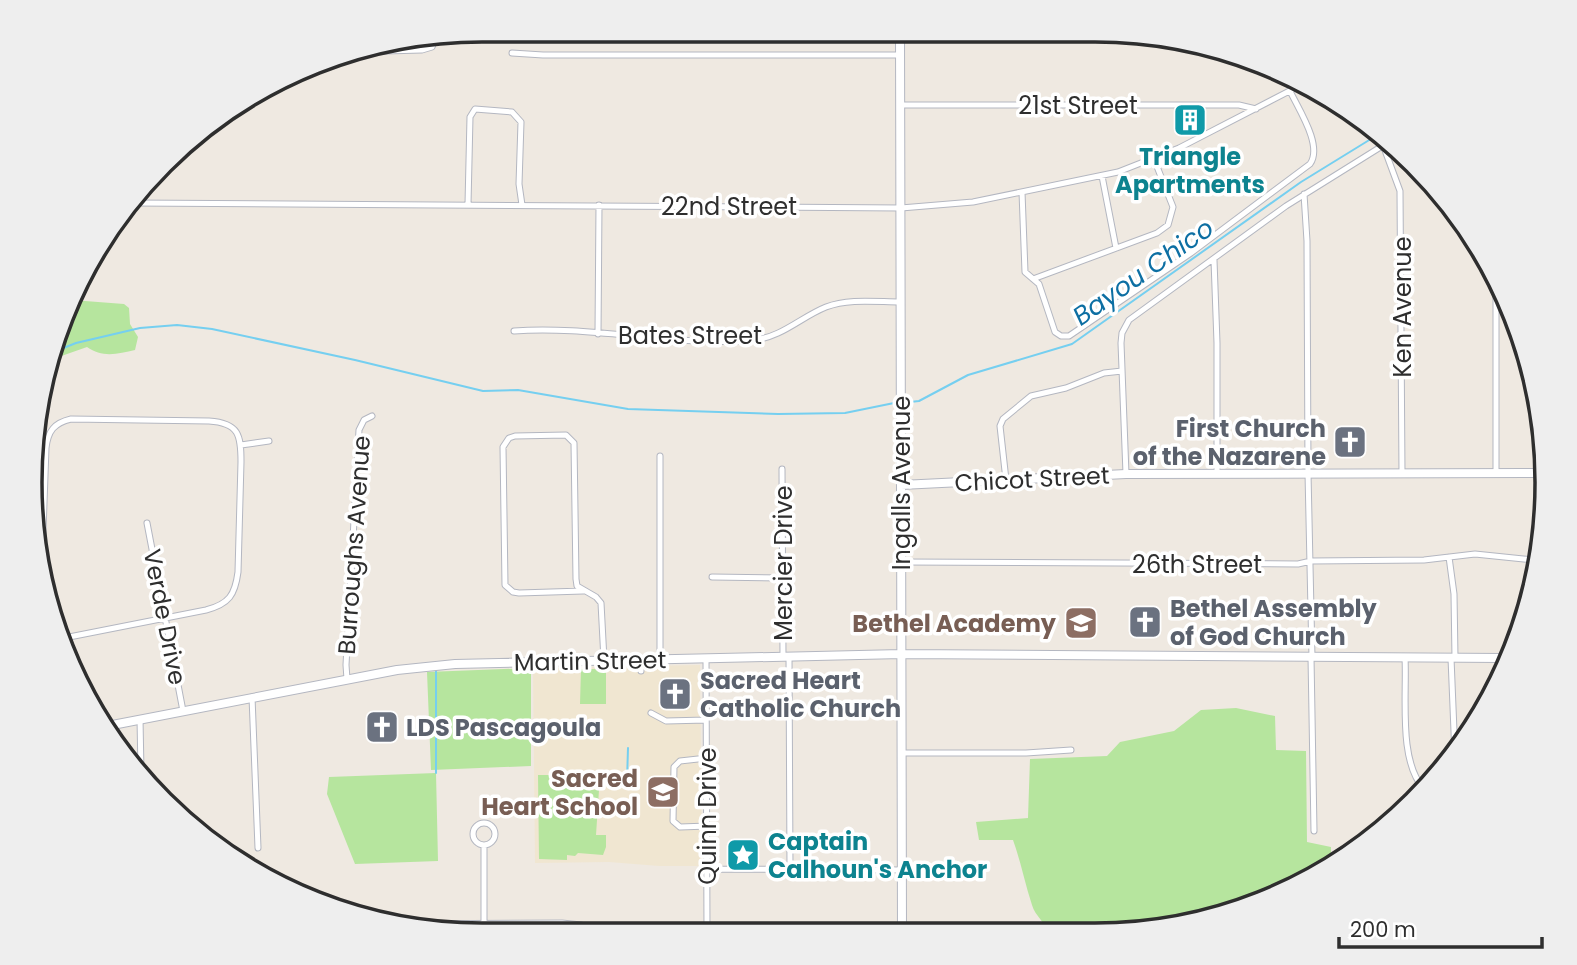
<svg xmlns="http://www.w3.org/2000/svg" width="1577" height="965" font-family="Poppins,sans-serif">
<style>
.education{fill:#f0e6d1}
.green{fill:#b6e59e}
.lines{fill:none;stroke-linecap:round;stroke-linejoin:round}
.stream{stroke:#75cff0;stroke-width:2}
.street-casing{stroke:#b4b7c1;stroke-width:7}
.secondary-casing{stroke:#b4b7c1;stroke-width:10}
.street{stroke:#fff;stroke-width:5}
.secondary{stroke:#fff;stroke-width:8}
.labels{text-anchor:middle;dominant-baseline:central;stroke-width:7;stroke-linejoin:round;paint-order:stroke}
.street-label{font-size:24px;fill:#2e2e2e;stroke:#fff}
.culture-label{font-size:24px;font-weight:bold;fill:#0d838f;stroke:#fff}
.worship-label{font-size:24px;font-weight:bold;fill:#5b616d;stroke:#fff;text-anchor:start}
.education-label{font-size:24px;font-weight:bold;fill:#785e54;stroke:#fff;text-anchor:end}
.water-label{font-size:26px;font-style:italic;fill:#0d6fa3;stroke:#fff}
.rim{fill:none;stroke:#2e2e2e;stroke-width:3.5}
</style>
<rect width="100%" height="100%" fill="#efe9e1"/>
<!-- education -->
<path class="education" d="M700,665L702,866H659L609,862L535,863L533,668Z"/>
<!-- green -->
<path class="green" d="M72,300L124,304L129,308L130,324L138,337L135,350C118,354 102,358 87,347L50,360L54,337Z
M531,668V766L431,770L427,672Z
M581,669H606V704H580Z
M1236,708L1275,716L1276,750L1306,751L1307,842L1331,847V867L1321,875L1212,920L1125,934H1049C1046,923 1035,916 1032,905C1025,884 1021,862 1013,840H979L976,822L1028,818L1030,759L1107,756L1120,742L1174,731L1201,710Z
M436,773L438,861L355,864L327,794L329,777Z
M538,775H588L587,784H574L573,788L599,790L596,835H606V847L603,855L578,853L575,856L567,855V860L539,859Z"/>
<g class="lines">
<!-- stream -->
<path class="stream" d="M51,353L76,343L140,328L177,325L212,329L355,360L483,391L518,390L628,409L778,414L845,413L894,403
M910,402L919,401L968,375L1072,344L1301,182L1379,134
M436,773V671
M627,781L628,748"/>
<defs>
<path id="street" d="M348,52L422,50L432,47L436,37
M512,53L543,55H900
M900,105H1239L1256,109
M1383,145L1400,191L1402,473
M1102,176L1116,248
M1022,192L1025,272L1039,284L1055,332L1061,336H1069L1191,253L1310,164C1323,146 1299,110 1290,91
M1304,194L1307,241L1308,473L1312,657
M132,203L901,208L973,202L1118,172L1179,148L1303,84
M468,204L470,117L475,109L512,112L521,122L519,184L522,205
M1214,260L1217,343V473
M1033,279L1157,233L1168,225L1173,207L1154,159
M514,331C591,325 676,347 754,340C782,337 801,317 826,307C849,298 877,302 901,302
M598,334L599,205
M241,445L269,441
M660,456V659
M782,469L783,656
M1496,473V285
M1126,474L1121,343L1122,333L1129,320L1286,206L1387,143
M1006,480L1000,426L1003,419L1031,396L1066,388L1104,373L1122,371
M147,523L183,711
M1449,557L1454,594L1455,658
M42,558L46,448C48,431 54,423 71,419L209,421C239,423 241,435 241,462L238,572C235,595 229,604 206,610L59,639
M901,562L1298,564L1311,561L1424,560L1475,554L1534,560
M712,577L783,578
M583,591L519,593L513,592L505,585L503,447L509,438L515,436L566,435L574,443L576,579L577,586L596,597L601,603L604,660
M789,656L790,869
M1311,657L1314,831
M1405,657C1407,696 1398,761 1424,789
M706,658L707,933
M1451,658L1455,756
M641,659V671
M347,679L346,665L359,430L364,420L372,416
M252,697L258,848
M651,713L666,721L706,720
M140,719L141,771
M902,753H1026L1071,750
M707,758L680,761L674,767L673,821L680,827L708,826
M473 834a11 11 0 1 1 22 0a11 11 0 1 1-22 0Z
M707,869L903,870
M396,924L562,923L581,925L595,932
M484,924V845
M902,930L1030,931"/>
<path id="secondary" d="M900,32L902,933
M901,485L1126,474L1540,473
M102,727L397,670L455,664L902,654L1503,658"/>
</defs>
<!-- street casing -->
<use href="#street" class="street-casing"/>
<!-- secondary casing -->
<use href="#secondary" class="secondary-casing"/>
<!-- street -->
<use href="#street" class="street"/>
<!-- secondary -->
<use href="#secondary" class="secondary"/>
</g>
<!-- icons -->
<defs>
<symbol id="building-square" viewBox="-11 -11 22 22"><rect x="-9" y="-9" width="18" height="18" rx="4" fill="#0f9aa8" stroke="#fff"/><path d="M-4-6H4V6H1V3H-1V6H-4ZM-2.5-4.3h1.7v1.8h-1.7ZM.8-4.3h1.7v1.8H.8ZM-2.5-1h1.7V.8h-1.7ZM.8-1h1.7V.8H.8Z" fill="#fff"/></symbol>
<symbol id="church-square" viewBox="-11 -11 22 22"><rect x="-9" y="-9" width="18" height="18" rx="4" fill="#6b7280" stroke="#fff"/><path d="M-1.2-6h2.4v3.5h3.3v2.4h-3.3V6h-2.4V-.1h-3.3v-2.4h3.3Z" fill="#fff"/></symbol>
<symbol id="school-square" viewBox="-11 -11 22 22"><rect x="-9" y="-9" width="18" height="18" rx="4" fill="#8d6e63" stroke="#fff"/><path d="M0-5L7-2L0 1L-7-2ZM-4 1L0 2.5L4 1V4Q0 6-4 4Z" fill="#fff"/></symbol>
<symbol id="sight-square" viewBox="-11 -11 22 22"><rect x="-9" y="-9" width="18" height="18" rx="4" fill="#0f9aa8" stroke="#fff"/><path d="M0-6L1.8-2.2L6-1.7L2.9 1.2L3.7 5.4L0 3.3L-3.7 5.4L-2.9 1.2L-6-1.7L-1.8-2.2Z" fill="#fff"/></symbol>
</defs>
<g fill-rule="evenodd">
<use href="#building-square" x="1171" y="101" width="38" height="38"/>
<use href="#church-square" x="1331" y="423" width="38" height="38"/>
<use href="#church-square" x="1126" y="603" width="38" height="38"/>
<use href="#school-square" x="1062" y="604" width="38" height="38"/>
<use href="#church-square" x="656" y="675" width="38" height="38"/>
<use href="#church-square" x="363" y="708" width="38" height="38"/>
<use href="#school-square" x="644" y="773" width="38" height="38"/>
<use href="#sight-square" x="724" y="836" width="38" height="38"/>
</g>
<g class="labels">
<!-- street labels -->
<g class="street-label">
<text x="1078" y="105">21st Street</text>
<text x="729" y="206">22nd Street</text>
<text transform="translate(1402 307) rotate(-90)">Ken Avenue</text>
<text x="690" y="335">Bates Street</text>
<text transform="translate(1032 479) rotate(-3)">Chicot Street</text>
<text transform="translate(901 483) rotate(-90)">Ingalls Avenue</text>
<text transform="translate(354 545) rotate(-86)">Burroughs Avenue</text>
<text transform="translate(783 563) rotate(-90)">Mercier Drive</text>
<text x="1197" y="564">26th Street</text>
<text transform="translate(165 617) rotate(79)">Verde Drive</text>
<text transform="translate(590 661) rotate(-1)">Martin Street</text>
<text transform="translate(707 816) rotate(-90)">Quinn Drive</text>
</g>
<!-- culture labels -->
<g class="culture-label">
<text x="1190" y="156">Triangle<tspan x="1190" dy="28">Apartments</tspan></text>
<text x="768" y="841" text-anchor="start">Captain<tspan x="768" dy="28">Calhoun's Anchor</tspan></text>
</g>
<!-- worship labels -->
<g class="worship-label">
<text x="1326" y="428" text-anchor="end">First Church<tspan x="1326" dy="28">of the Nazarene</tspan></text>
<text x="1170" y="608">Bethel Assembly<tspan x="1170" dy="28">of God Church</tspan></text>
<text x="700" y="680">Sacred Heart<tspan x="700" dy="28">Catholic Church</tspan></text>
<text x="406" y="727">LDS Pascagoula</text>
</g>
<!-- education labels -->
<g class="education-label">
<text x="1056" y="623">Bethel Academy</text>
<text x="638" y="778">Sacred<tspan x="638" dy="28">Heart School</tspan></text>
</g>
<!-- water labels -->
<g class="water-label">
<text transform="translate(1143 272) rotate(-35)">Bayou Chico</text>
</g>
</g>
<!-- crop -->
<path d="M0 0H1577V965H0ZM482 42H1095A440 440 0 0 1 1535 482V483A440 440 0 0 1 1095 923H482A440 440 0 0 1 42 483V482A440 440 0 0 1 482 42Z" fill="#eee" fill-rule="evenodd"/>
<path class="rim" d="M482 42H1095A440 440 0 0 1 1535 482V483A440 440 0 0 1 1095 923H482A440 440 0 0 1 42 483V482A440 440 0 0 1 482 42Z"/>
<!-- scale -->
<path d="M1339 937v10h203v-10" fill="none" stroke="#2e2e2e" stroke-width="3.5"/>
<text x="1350" y="937" font-size="21" fill="#2e2e2e" stroke="#ffffff" stroke-width="5" paint-order="stroke">200 m</text>
</svg>
